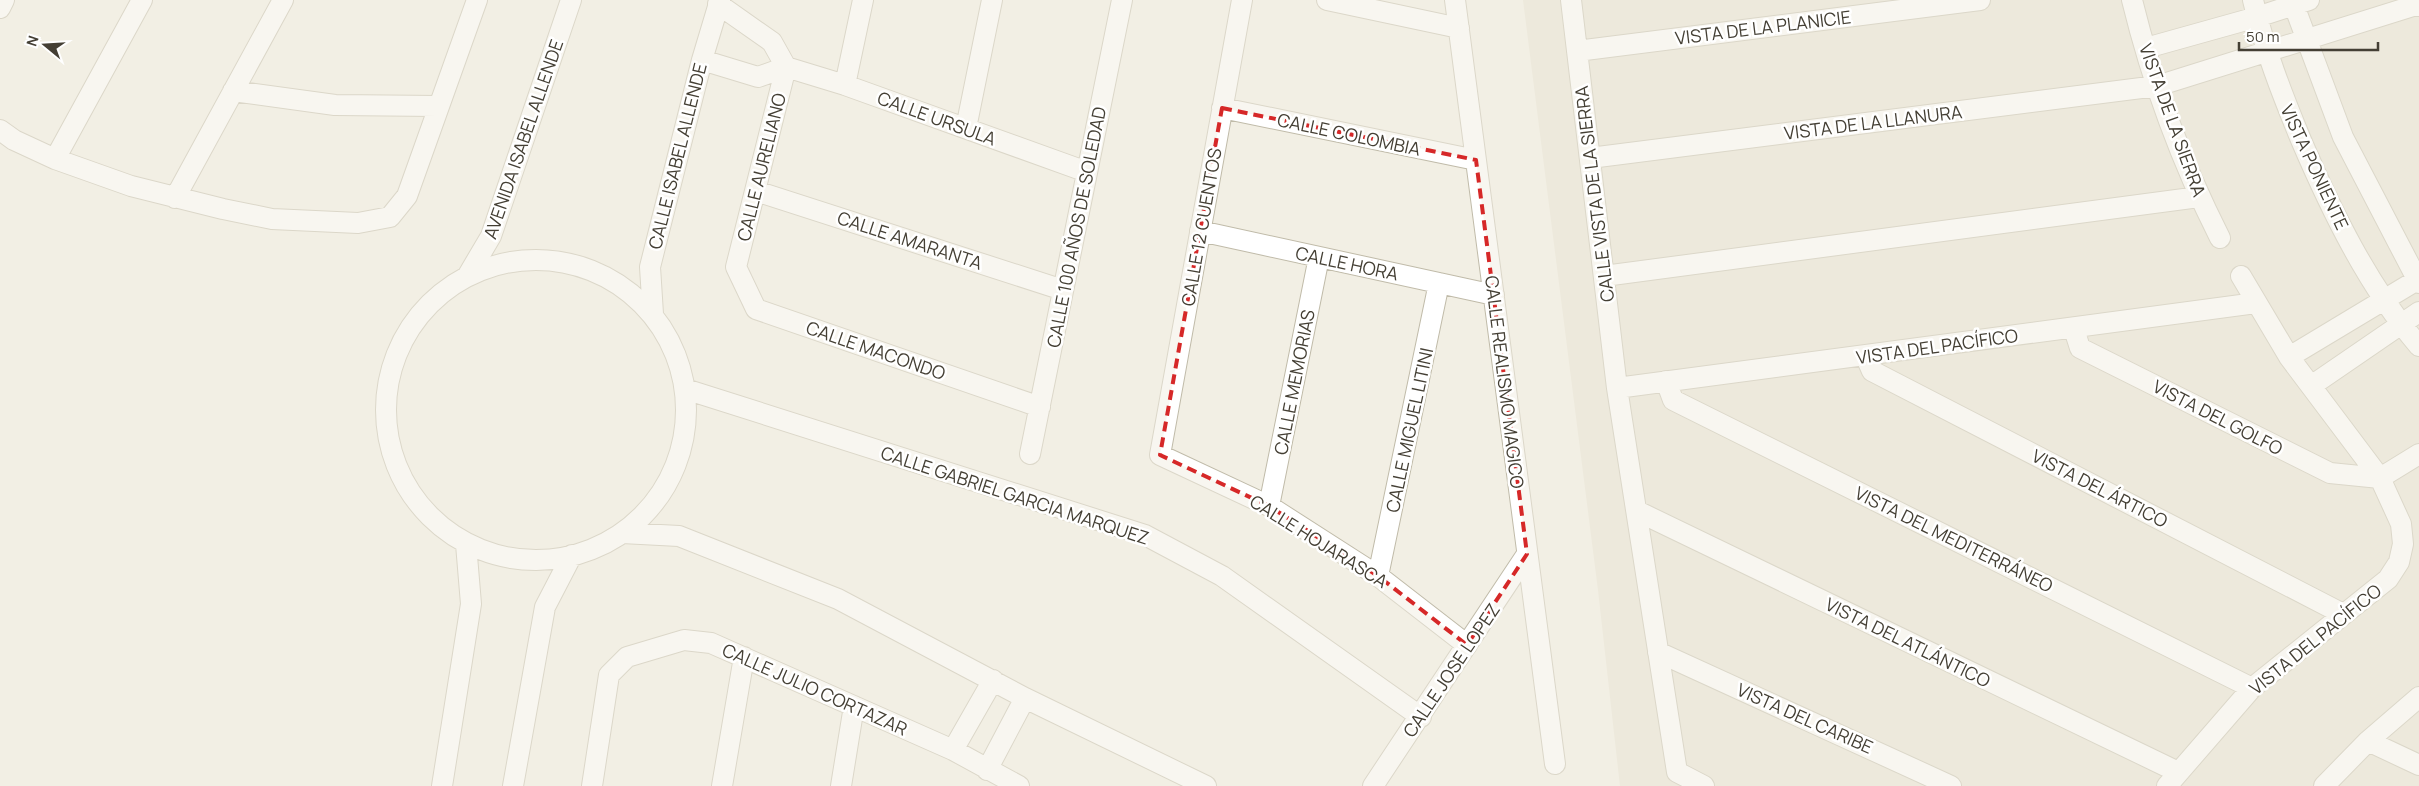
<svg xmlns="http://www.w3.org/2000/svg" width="2419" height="786" font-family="Manrope,sans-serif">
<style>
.residential{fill:#e6e2d2}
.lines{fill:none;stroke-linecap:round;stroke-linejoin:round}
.minor-casing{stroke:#c0bba9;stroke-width:22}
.minor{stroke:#fff;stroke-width:20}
.marked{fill:none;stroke:#d62828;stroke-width:4;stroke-dasharray:10 6;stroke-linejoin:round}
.labels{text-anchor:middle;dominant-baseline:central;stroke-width:5;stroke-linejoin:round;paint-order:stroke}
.street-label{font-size:18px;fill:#443f34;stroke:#fff}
</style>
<rect width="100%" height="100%" fill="#f2efe4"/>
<!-- residential -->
<path class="residential" d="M1523,0H2419V786H1620L1598,590Z"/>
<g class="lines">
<defs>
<path id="minor" d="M1242,0L1160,455L1269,506L1378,576L1467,645
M1327,0L1459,28
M1455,0L1555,764
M1571,0L1617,388L1677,772L1704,786
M2132,0C2152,82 2182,163 2220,238
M2253,0C2264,48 2282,94 2301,140C2332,212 2368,286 2419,346
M2292,0L2343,137L2419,283
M718,4L772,42L786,67
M0,8L4,0
M2146,48L2257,17L2309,0
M1577,51L1980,0
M702,60L758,77L786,67L845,85L1087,172
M786,67L736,267L756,309L1040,407
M845,85L863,0
M233,91L335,105L438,106
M1222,108L1476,160
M966,128L992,0
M0,130L14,140L55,159L131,186L223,209L272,219L358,223L390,217L407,196L477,0
M1590,158L2157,86L2413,6H2419
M55,159L142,0
M756,191L1063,290
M175,198L283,0
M1200,231L1494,295
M386 410a150 150 0 1 1 300 0a150 150 0 1 1-300 0Z
M468,275L491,236L571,0
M1604,276L2199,197
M653,314L650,267L702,60L720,0
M2074,329L2080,348L2330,473L2380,478L2419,454
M1865,355L1872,371L2343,614
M2289,357L2417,280
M1666,381L1673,400L2252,688
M2311,386L2419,312
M1617,388L2256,303
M685,389L1145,535L1222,576L1421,717
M1030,454L1122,0
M1269,506L1319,257
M1637,511L2178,772
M622,533L679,536L838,599L1025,698L1206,786
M1378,576L1439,283
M1658,652L1951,786
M2368,741L2419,765
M953,750L993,680
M987,770L1025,698
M442,786L471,604L466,544
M513,786L545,607L572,555
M592,786L609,675L627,657L684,640L711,643L953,750L1019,786
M722,786L744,657
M841,786L854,706
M1373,786L1527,554
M2167,786L2252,688L2388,579L2399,562L2403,544L2401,524L2380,478L2289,357L2241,276
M2324,786L2368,741L2419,697"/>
</defs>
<!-- minor casing -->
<use href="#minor" class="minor-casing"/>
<!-- minor -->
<use href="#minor" class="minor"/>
</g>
<!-- marked area -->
<path d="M0 0H2419V786H0ZM1222,108L1476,160L1527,554L1467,645L1378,576L1269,506L1160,455Z" fill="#f2efe4" fill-opacity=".55" fill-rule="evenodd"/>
<path class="marked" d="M1222,108L1476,160L1527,554L1467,645L1378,576L1269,506L1160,455Z"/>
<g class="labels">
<!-- street labels -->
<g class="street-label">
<text transform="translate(1763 27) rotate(-7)">VISTA DE LA PLANICIE</text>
<text transform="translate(937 118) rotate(20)">CALLE URSULA</text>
<text transform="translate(2173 120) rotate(70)">VISTA DE LA SIERRA</text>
<text transform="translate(1873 122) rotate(-7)">VISTA DE LA LLANURA</text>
<text transform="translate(1349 134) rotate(12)">CALLE COLOMBIA</text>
<text transform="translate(523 139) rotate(-71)">AVENIDA ISABEL ALLENDE</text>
<text transform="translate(677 156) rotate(-76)">CALLE ISABEL ALLENDE</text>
<text transform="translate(761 167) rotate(-76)">CALLE AURELIANO</text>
<text transform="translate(2315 167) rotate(65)">VISTA PONIENTE</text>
<text transform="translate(1594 194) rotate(-97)">CALLE VISTA DE LA SIERRA</text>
<text transform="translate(1076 227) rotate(-79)">CALLE 100 AÑOS DE SOLEDAD</text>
<text transform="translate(1201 227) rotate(-80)">CALLE 12 CUENTOS</text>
<text transform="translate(910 240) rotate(18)">CALLE AMARANTA</text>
<text transform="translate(1347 263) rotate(12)">CALLE HORA</text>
<text transform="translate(1937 346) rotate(-8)">VISTA DEL PACÍFICO</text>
<text transform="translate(876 350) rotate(19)">CALLE MACONDO</text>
<text transform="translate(1294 382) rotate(-79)">CALLE MEMORIAS</text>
<text transform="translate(1505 382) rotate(83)">CALLE REALISMO MAGICO</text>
<text transform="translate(2218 417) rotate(27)">VISTA DEL GOLFO</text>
<text transform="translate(1409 430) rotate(-78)">CALLE MIGUEL LITINI</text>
<text transform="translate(2100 488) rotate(27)">VISTA DEL ÁRTICO</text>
<text transform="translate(1015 495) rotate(18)">CALLE GABRIEL GARCIA MARQUEZ</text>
<text transform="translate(1954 539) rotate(26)">VISTA DEL MEDITERRÁNEO</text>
<text transform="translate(1319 541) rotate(32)">CALLE HOJARASCA</text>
<text transform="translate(2315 639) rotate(-39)">VISTA DEL PACÍFICO</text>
<text transform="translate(1908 642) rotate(26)">VISTA DEL ATLÁNTICO</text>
<text transform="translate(1451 670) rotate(-56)">CALLE JOSE LOPEZ</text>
<text transform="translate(815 689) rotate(24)">CALLE JULIO CORTAZAR</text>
<text transform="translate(1805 718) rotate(24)">VISTA DEL CARIBE</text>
</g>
</g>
<!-- north arrow -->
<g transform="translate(45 45) rotate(288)" stroke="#ffffff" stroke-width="4" paint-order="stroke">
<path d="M0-4L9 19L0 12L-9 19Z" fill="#443f34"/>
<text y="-8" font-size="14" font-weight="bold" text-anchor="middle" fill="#443f34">N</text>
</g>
<!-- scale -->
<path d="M2239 42v8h139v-8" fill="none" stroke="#443f34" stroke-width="2.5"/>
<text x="2246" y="42" font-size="15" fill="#443f34" stroke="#ffffff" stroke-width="4" paint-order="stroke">50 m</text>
</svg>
